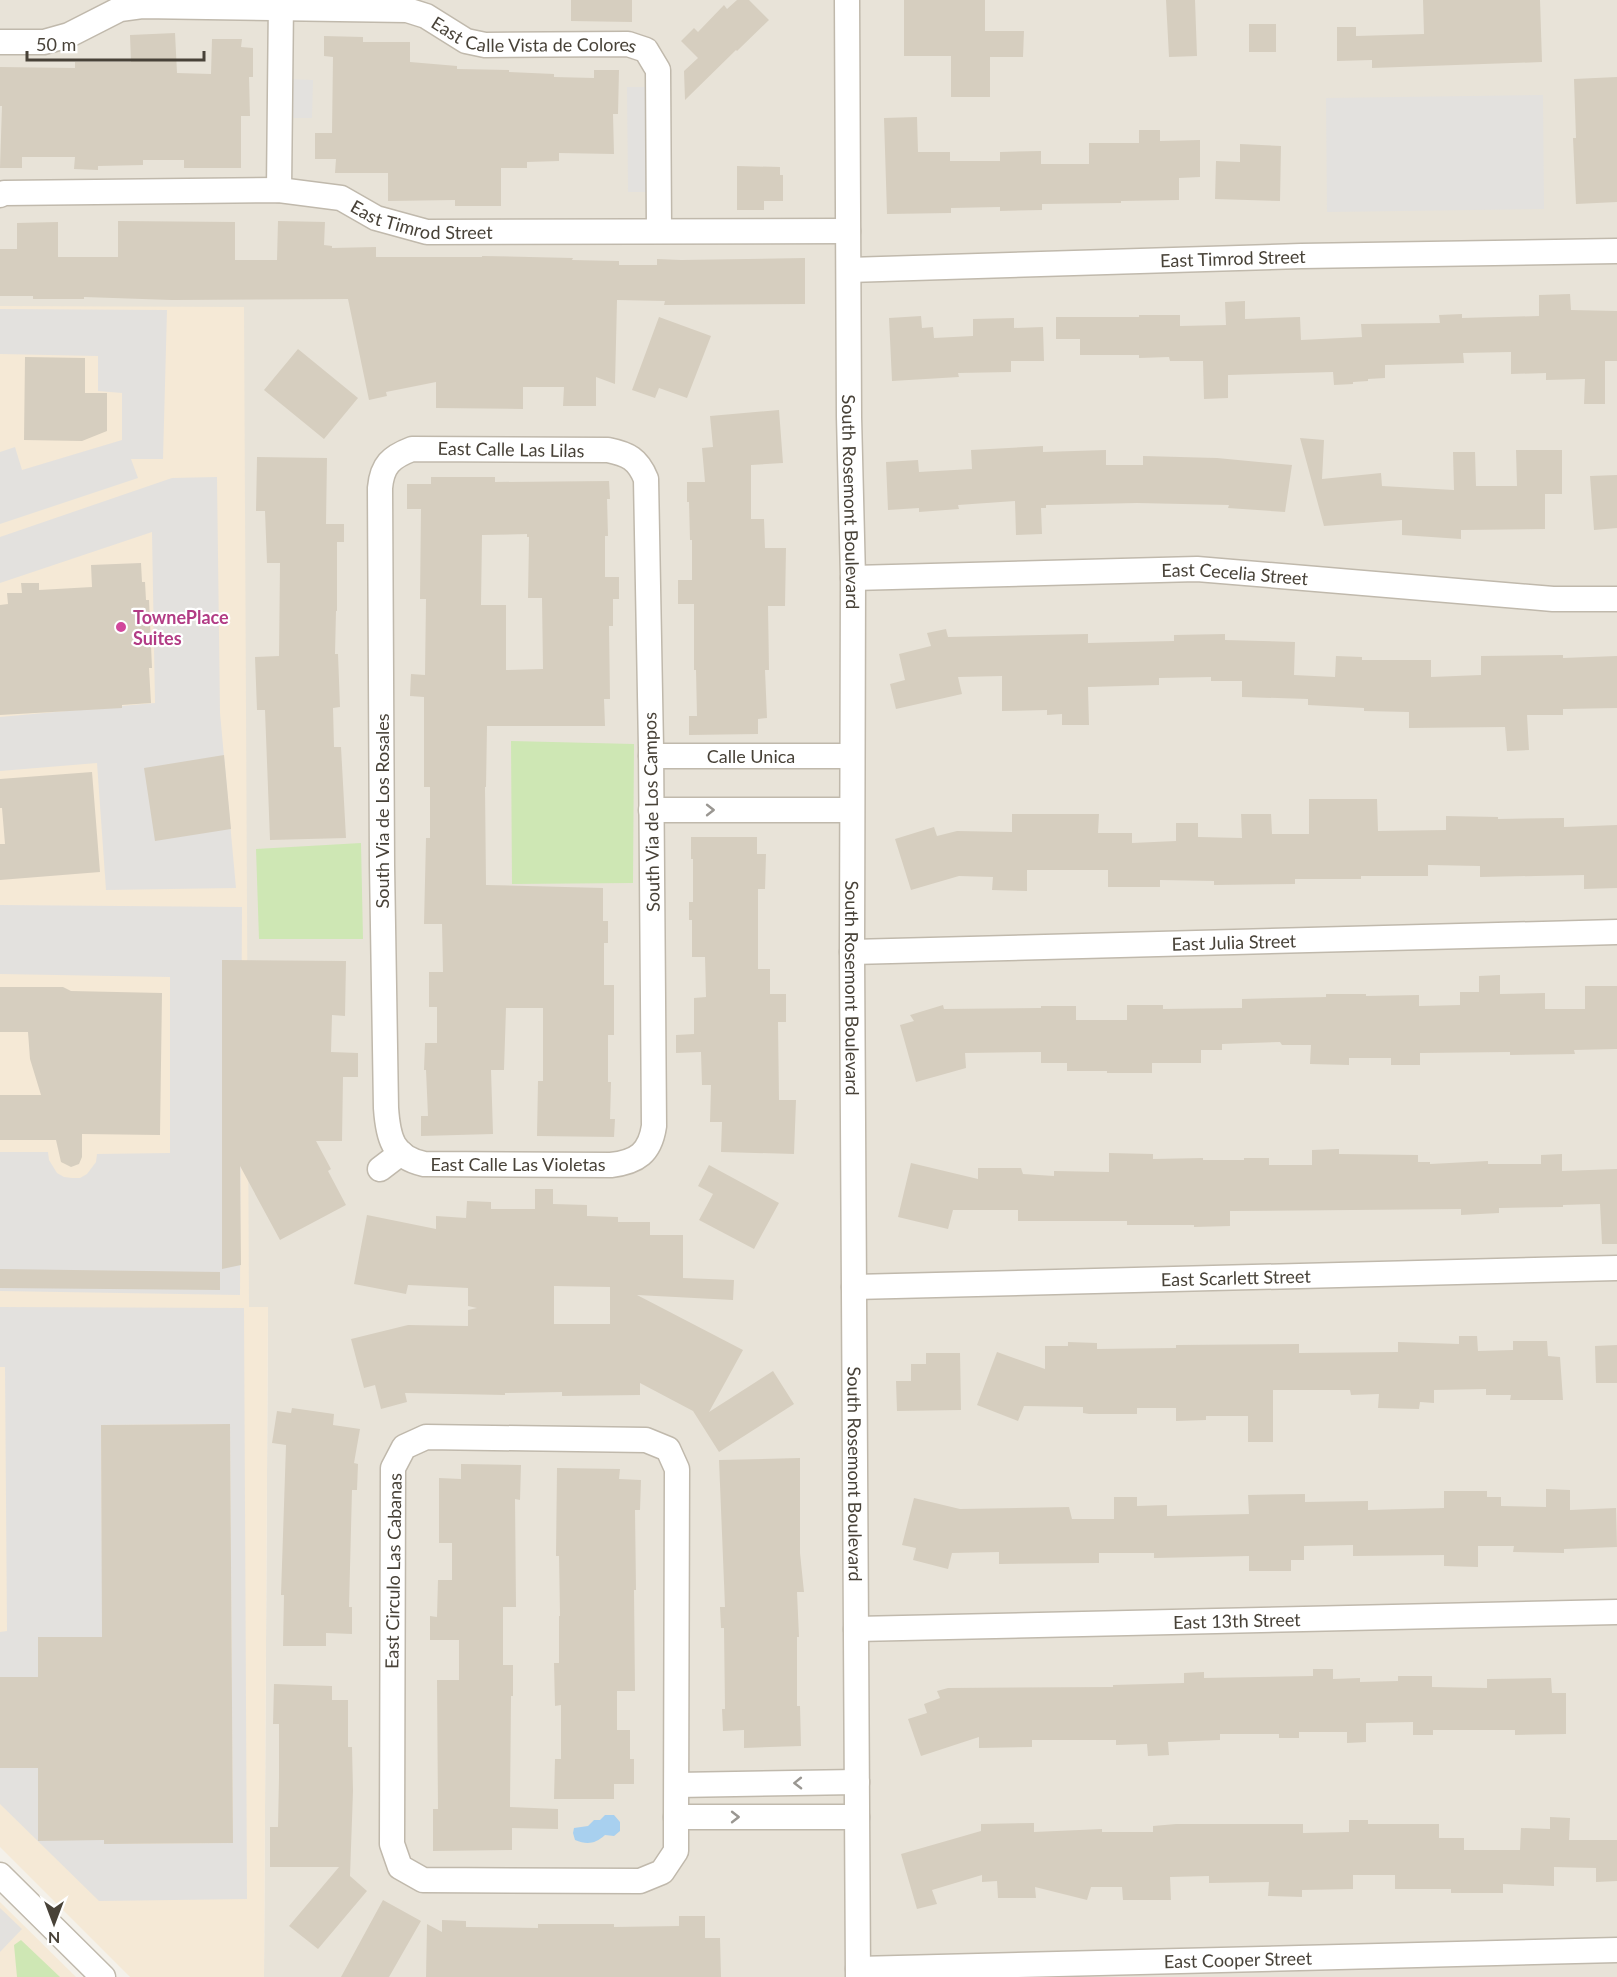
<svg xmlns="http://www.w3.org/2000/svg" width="1617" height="1977" font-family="Lato,sans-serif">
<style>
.residential{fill:#e8e3d8}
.commercial{fill:#f5e9d6}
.green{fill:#cee7b4}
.parking{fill:#e3e1de;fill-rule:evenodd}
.water{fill:#a8d0ef}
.building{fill:#d6cebf;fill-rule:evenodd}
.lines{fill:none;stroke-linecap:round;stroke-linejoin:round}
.street-casing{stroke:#c0b9ac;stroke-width:27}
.street{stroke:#fff;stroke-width:24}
.oneway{stroke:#9a9792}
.hotel-dot{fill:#d1479c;stroke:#fff;stroke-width:2}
.labels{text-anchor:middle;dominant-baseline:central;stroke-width:4.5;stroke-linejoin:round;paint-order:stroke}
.street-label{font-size:18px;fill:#484238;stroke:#fff}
.hotel-label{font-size:18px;font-weight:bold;fill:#b23c85;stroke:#fff;text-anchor:start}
</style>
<rect width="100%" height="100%" fill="#f4f1ea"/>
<!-- residential -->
<path class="residential" d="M0,0H1617V1977H264L268,1308L249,1307L0,306Z"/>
<!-- commercial -->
<path class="commercial" d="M0,306L244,307L249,1307H268L264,1977H130L0,1847Z
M0,1902L76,1977H0Z"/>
<!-- green -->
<path class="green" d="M511,741L634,744L633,883L512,884Z
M361,843L363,939H259L256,849Z
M21,1940L60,1977H17L14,1945Z"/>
<!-- parking -->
<path class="parking" d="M286,79L313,80L312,118H286Z
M627,87H649L651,192H628Z
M1543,95L1544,209L1327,212L1326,98Z
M0,309L167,310L163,459H131L138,478L0,524V452L15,447L22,470L122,440V393L98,391V356L0,354Z
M217,477L220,713L236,888L106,890L97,763L0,771V717L155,703L152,532L0,583V537L172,478Z
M0,905L242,907L240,1295L0,1291V1152H48L49,1160L57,1173L64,1177L72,1178H80L87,1174L96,1162L97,1154L170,1153V977L0,974Z
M0,1307L244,1308L247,1899L99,1901L0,1804V1632L7,1631L5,1367H0ZM230,1424L233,1843L104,1844L101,1425Z
M0,1908L22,1929L0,1952Z"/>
<!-- water -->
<path class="water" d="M605,1815H614L620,1822V1831L614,1836L605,1835C595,1844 587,1845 575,1840L573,1833L574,1828L588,1826L594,1820H600Z"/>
<!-- building -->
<path class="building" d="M571,0H632V22L571,21Z
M737,0H749L769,20L737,51L736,50L685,100L684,71L698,58L681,41L694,28L698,32L724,5L727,9Z
M904,0H985V31H1024L1023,57H990V97H951V56H904Z
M1166,0H1195L1197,56L1169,57Z
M1423,0H1540L1542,62L1372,68V60L1337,61V27H1356V36L1424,34Z
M1249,24H1276V52H1249Z
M175,33L177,73L211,74L212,39H242L241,47L253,48V77H249L250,116H241V168H184V160H143V165L98,166V170L74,169L75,157H22V168H0L2,106H0V67L75,68V62H131L130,35Z
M324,36L363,37V42H410V62L457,66V69L509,70V72L554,74V77L594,78V70H619L618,114H613L614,154L559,153V161L527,162V168H501V206H455V200L388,201V173H335L336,159H315V133H332L333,57L324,56Z
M1617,77V202L1576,204L1573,138H1576L1574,79Z
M917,117L918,152H950V161H1000V152L1041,151V164H1089V143H1139V130H1160V141L1200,140V177L1179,178V200L1121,201V203L1042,204V210L1000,211V207L951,208V213L887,214L884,118Z
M1240,144L1281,146L1280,201L1215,199L1216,161L1240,162Z
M737,166L780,167V175H783V201H764V210H737Z
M118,221L235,222V260H277L278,221L325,222L324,245L332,246V248L376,247V257H482V256L573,258L572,260L619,261V265H657V259L681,260L805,258V304L664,305L665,301L617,300L615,384L596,377V406H563L564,387H523V409L436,408V382L386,392L387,396L369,400L348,299L172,300L84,297V299H33V296H0V249H17V223L58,222V257H118Z
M1570,294L1571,310L1617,311V361H1605V404H1584L1585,379L1546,380V373L1511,374V352L1463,353L1464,363L1385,365V378L1368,379V381L1353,382V384L1334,385L1333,372L1228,375V398L1204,399L1203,361H1170L1169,357L1139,358V355H1080V339H1056V317H1139V315H1180V326L1226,325L1225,302L1245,301V319L1300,317L1301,340L1362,337L1361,324L1440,323L1439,315L1462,314V318L1539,316V295Z
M921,316L922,328L933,327L934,338L973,336V319L1014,318V328L1043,327L1044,361H1011V372L958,373L959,377L892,381L889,318Z
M659,317L711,336L687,398L659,388L655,398L632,390Z
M298,349L358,398L324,439L264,390Z
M25,357L85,358V393H107V431L82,441L24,440Z
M779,410L783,463L751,465V519H764L765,548H786L785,606H768L769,670H765L767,718L758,719V734L689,735V716H697L696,670H694V604H678V580H692V540H690L689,502H687V482H705L702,448L713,447L710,416Z
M1300,438L1324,440L1322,479L1381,473L1382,486L1454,490L1453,452H1475L1476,486H1517L1516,450H1562V494H1545V529L1461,530V539L1402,535V520L1324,526Z
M1043,446V452L1106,450V465H1143V456L1217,458L1292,465L1285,512L1228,508L1229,505L1137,503L1046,505V508H1041L1042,534L1016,535L1015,501L958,505L959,509L919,512V508L888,510L886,462L918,460L919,472L972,469L971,450Z
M257,457L327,458L326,524H344V542H337V611H336L335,654H338L340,707L333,708L334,747H341L346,838L270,840L265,710H257L255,657L279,656L280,563H267L265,511H256Z
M1617,475V528L1594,530L1590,476Z
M431,477H495V482L609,481L610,499H607L608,536H605V577H619V599H613V626H609L610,699H604L605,726H487L486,787H485L486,885L603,888V921H608V943H604V985H614V1035H608V1082H611L610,1119H615L614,1137L537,1136L538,1081H543V1008H506L504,1070H491L493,1134L421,1136V1116H428L426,1070H424L425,1043H437V1007H429V972H443L442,924H424L426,838H430V787H424V697L410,696L411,674L425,675L426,599H420L421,509H407V484H431ZM527,534V537H529L528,598H542L543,669L506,670V605H481L482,535Z
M141,563L142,582H145L146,600H149L152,668H149L151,703L122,705V708L0,715V605L8,604L7,593H22L21,583H39V590L92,587L91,565Z
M946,629L948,637L1088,634V643L1174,641V635L1225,634V640L1295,642L1294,675L1335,677L1336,656L1362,657V660H1431V677L1481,675V656L1563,655V658L1617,656V708L1563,709V715H1527L1529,750L1507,751L1505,727L1409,728V712L1364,711V708L1308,705V699L1242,697V681H1211V677L1159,678V685L1088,687L1089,725H1062V714L1047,715V710L1002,711V676L958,677L962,694L896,709L890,684L905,680L899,654L931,646L927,633Z
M224,755L231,829L155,841L144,768Z
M92,772L100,872L0,880V844H5L2,808H0V779Z
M1309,799H1377L1378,831L1446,830V816L1498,817V819L1564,818V827L1617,825V888L1584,889V875L1480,877V866L1428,865V876H1361V879H1295V884L1214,885V881L1160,880V887H1108V870H1027V891L992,890L993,877L959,876L911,890L895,839L934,827L937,836L957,831L1012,832V814H1099L1098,833H1132V843L1176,841V823H1198V837L1242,838L1241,814H1271L1272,834H1309Z
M691,837H757V854H766L765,889H758V969H770V994H786V1022H778L779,1100H796L794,1154L721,1152L722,1122H710L711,1085H702L701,1052L676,1053V1035L694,1034V998L706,997L705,957H692V920H689V902H693V859H691Z
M222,960L346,961L345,1016L332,1015L331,1052L358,1053V1077H343L342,1141H316L331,1169L328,1171L346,1205L280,1240L240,1166L241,1265L222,1269Z
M1500,975V994L1545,993V1009H1585V986H1617V1049L1574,1050L1575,1054L1510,1055V1052L1420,1053V1065H1391V1058H1349V1065L1310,1064L1311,1045H1282L1280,1042L1222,1044V1050H1201V1063H1152V1073H1107V1071H1067V1063H1041V1052L965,1053L966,1068L916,1082L900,1025L914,1021L910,1015L943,1005L944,1009L1041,1008V1006H1076V1020H1127V1005H1163V1009L1242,1008V999L1326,997V994H1366V996L1419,995V1006L1460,1005V992H1479V976Z
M0,987H63L71,991L162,993L160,1135L82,1134V1157L79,1164L71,1167L61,1162L56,1140H0V1095H41L30,1059L28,1032H0Z
M1339,1149V1154L1418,1155V1162H1430V1164L1488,1161V1164H1541V1155L1562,1154V1171L1617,1169V1244H1602L1600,1204L1563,1205V1207L1499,1208V1213L1461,1215V1209L1230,1211V1226L1194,1227V1225H1127V1221H1018V1210H953L948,1229L898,1217L911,1163L978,1179V1168H1021L1023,1174L1054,1176V1171L1109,1172V1153L1153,1154V1159L1203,1158V1160H1244V1158H1269V1165H1312V1150Z
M709,1165L779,1203L754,1249L699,1220L713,1194L698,1186Z
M535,1189H553V1204L587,1205V1216L618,1217V1222H650V1235H683V1278L734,1280L733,1300L637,1295L743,1350L709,1412L773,1371L794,1404L719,1452L693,1411L640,1383V1395L562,1396V1392L505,1393V1395L405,1393L407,1402L381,1409L375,1385L364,1388L351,1339L408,1325L468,1326V1310L477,1308L468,1306V1288L408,1285L406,1294L354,1284L367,1215L436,1229V1216L466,1218L467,1201L491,1202V1209H535ZM554,1286L610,1287V1324H554Z
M0,1269L220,1272V1290L0,1288Z
M1459,1336H1477L1478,1351L1513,1350V1341H1547L1548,1356L1560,1357L1563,1400H1510L1511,1395H1486V1389L1434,1390V1403L1420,1402L1419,1409L1378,1408L1379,1394L1351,1395L1350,1390H1273V1442H1248V1416H1206V1420L1176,1421V1408H1137V1414H1089L1083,1413V1407L1024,1406L1018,1421L977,1405L997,1352L1045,1369V1346H1068V1342L1097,1343V1349L1176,1348V1345L1299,1344V1353L1398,1352V1342L1459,1344Z
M1617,1345V1383H1596L1595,1346Z
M926,1353H960L961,1410L897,1411L896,1381H911V1364H926Z
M292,1408L334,1414L333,1425L360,1429L354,1463L358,1464L357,1490H352L349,1607H352V1634L326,1633V1646H283L284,1595H281L286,1445L272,1443L277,1411L291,1413Z
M230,1424L233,1843L104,1844V1840L38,1841V1768H0V1677H38V1637H102L101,1425Z
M800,1458V1553L804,1592H797L799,1637H797V1706H800L801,1746L744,1748V1730L723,1731L722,1709H725L724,1628H721L720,1607H725L719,1460Z
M461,1464L521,1465L520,1500L515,1499L516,1607H503V1665H513V1696H511L510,1807L558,1809V1829L512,1828V1850L433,1851V1809H438L437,1680H459V1640H430V1616L437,1617L438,1580H452V1543H439V1478L461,1479Z
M557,1468L620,1469L619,1479L641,1480L640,1510H635L636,1590H634L635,1691H617V1730H630V1759H634V1784H614V1799H554L555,1759H561V1705L555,1706L554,1663H559V1616H560L559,1556H556Z
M1546,1489L1570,1490V1510L1616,1508L1617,1547L1564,1549V1553L1513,1552L1514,1546H1478V1567L1444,1566V1555L1353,1556V1545L1304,1546V1560H1291V1571H1249V1556L1154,1558V1553H1099V1563L999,1564V1552L952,1553L948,1569L913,1560L916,1548L902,1545L914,1498L960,1509L1069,1507L1072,1519H1114V1497H1137V1506L1167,1505V1516L1249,1514L1248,1495L1305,1494V1502L1368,1501V1510L1444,1508V1491H1487V1497H1501V1506L1546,1507Z
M1313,1669H1333V1679L1360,1678V1682L1398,1681V1676H1432V1687L1487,1688V1679L1551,1678L1552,1693H1566V1734L1515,1735V1730H1433V1735H1413V1722L1366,1723V1742L1347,1743V1732H1299V1738H1279V1734H1220V1740L1168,1742L1169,1755L1148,1756L1147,1744L1116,1745V1740H1032V1747L979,1748V1737L921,1756L908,1719L927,1713L924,1704L940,1698L937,1691L948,1688L1113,1687V1685L1184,1683V1673L1204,1672V1678L1313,1676Z
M274,1684L332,1686V1700H348V1747H352L353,1791L350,1876L367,1891L318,1949L289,1926L339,1867H270V1827H278L279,1778V1724H273Z
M1550,1817L1570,1818L1569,1840H1617V1881L1596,1882V1868L1554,1867V1886L1503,1884V1893H1451V1889H1395V1875H1353V1889L1302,1890V1897L1268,1896L1269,1882L1209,1883V1876L1170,1877L1171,1900H1123L1122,1887H1091L1087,1900L1035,1887L1036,1898H998L997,1881L982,1882V1875L932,1890L937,1904L917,1909L901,1854L981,1831V1824L1034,1823V1832L1102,1829V1832H1153V1826L1176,1824H1303V1833L1349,1832V1820H1368V1824H1439V1838H1464V1850H1520L1521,1828L1550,1829Z
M383,1900L421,1921L389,1977H341Z
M679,1916H705V1938H720L721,1977H426L427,1924L442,1932V1920L466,1921V1927L538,1928V1924H614V1927L679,1926Z"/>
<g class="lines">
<defs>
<g id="street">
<path id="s1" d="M847,0L849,417L853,578L852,952L858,1977"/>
<path id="s2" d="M0,42H44L69,35L120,9L142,6L407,10L426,16L466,41L485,45L628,44L646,50L658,70L659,230"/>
<path d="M279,190L281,0"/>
<path id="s3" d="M0,195L4,193L279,190L341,198L376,218L427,232L848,231"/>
<path id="s4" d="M849,270L1301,256L1617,251"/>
<path d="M412,449L608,450C628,454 638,459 646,479L651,748L654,1126C650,1153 637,1162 611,1165L424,1164C392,1157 388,1137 386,1108L382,865L380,488C382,465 391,457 412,449Z"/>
<path id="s5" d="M853,578L1197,569L1553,599H1617"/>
<path id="s6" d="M651,756H851"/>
<path d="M651,810H851"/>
<path id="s7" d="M852,952L1617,932"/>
<path d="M380,1169L401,1153"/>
<path id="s8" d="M854,1287L1617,1268"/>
<path d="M426,1437L646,1440L668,1449L677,1469L676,1817V1851L662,1872L640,1881L423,1880L400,1867L392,1844L393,1468L404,1447Z"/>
<path id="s9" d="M856,1629L1617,1612"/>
<path d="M677,1785L857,1782"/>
<path d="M676,1817H857"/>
<path d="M0,1875L103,1977"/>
<path id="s10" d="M858,1969L1617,1950"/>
</g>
</defs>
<!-- street casing -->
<use href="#street" class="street-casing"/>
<!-- street -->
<use href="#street" class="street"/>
</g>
<!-- one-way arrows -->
<defs><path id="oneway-chevron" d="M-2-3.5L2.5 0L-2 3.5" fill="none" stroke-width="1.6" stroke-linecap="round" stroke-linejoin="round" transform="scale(1.5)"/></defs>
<g class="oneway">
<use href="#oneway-chevron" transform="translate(710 810)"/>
<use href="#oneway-chevron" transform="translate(798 1783) rotate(179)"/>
<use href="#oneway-chevron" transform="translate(735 1817)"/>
</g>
<!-- markers -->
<circle class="hotel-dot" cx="121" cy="627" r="6"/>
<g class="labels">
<!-- street labels -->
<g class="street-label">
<text stroke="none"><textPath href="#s2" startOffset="548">East Calle Vista de Colores</textPath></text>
<text stroke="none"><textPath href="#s3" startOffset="428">East Timrod Street</textPath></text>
<text stroke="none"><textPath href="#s4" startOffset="384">East Timrod Street</textPath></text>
<text transform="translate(511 449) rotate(1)">East Calle Las Lilas</text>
<text stroke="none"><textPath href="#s1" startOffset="502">South Rosemont Boulevard</textPath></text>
<text stroke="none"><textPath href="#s5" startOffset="382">East Cecelia Street</textPath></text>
<text stroke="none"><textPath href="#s6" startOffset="100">Calle Unica</textPath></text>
<text transform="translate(382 811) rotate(-90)">South Via de Los Rosales</text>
<text transform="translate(651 812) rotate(-91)">South Via de Los Campos</text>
<text stroke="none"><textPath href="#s7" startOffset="382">East Julia Street</textPath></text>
<text stroke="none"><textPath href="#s1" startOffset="988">South Rosemont Boulevard</textPath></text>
<text x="518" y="1164">East Calle Las Violetas</text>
<text stroke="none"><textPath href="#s8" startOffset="382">East Scarlett Street</textPath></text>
<text stroke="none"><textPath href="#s1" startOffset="1474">South Rosemont Boulevard</textPath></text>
<text transform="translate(393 1571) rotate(-89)">East Circulo Las Cabanas</text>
<text stroke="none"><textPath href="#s9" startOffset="381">East 13th Street</textPath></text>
<text stroke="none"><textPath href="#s10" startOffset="380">East Cooper Street</textPath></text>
</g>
<!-- hotel labels -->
<g class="hotel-label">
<text x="133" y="617">TownePlace<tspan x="133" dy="21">Suites</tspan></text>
</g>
</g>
<!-- north arrow -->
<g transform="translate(54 1923) rotate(180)" stroke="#ffffff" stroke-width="4.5" paint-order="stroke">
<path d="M0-4.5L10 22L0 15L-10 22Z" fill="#484238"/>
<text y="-9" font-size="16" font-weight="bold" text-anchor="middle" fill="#484238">N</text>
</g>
<!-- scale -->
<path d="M27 51v9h177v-9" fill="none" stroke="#484238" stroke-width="3"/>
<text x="36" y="51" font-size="18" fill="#484238" stroke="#ffffff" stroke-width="4.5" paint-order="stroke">50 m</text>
</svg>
